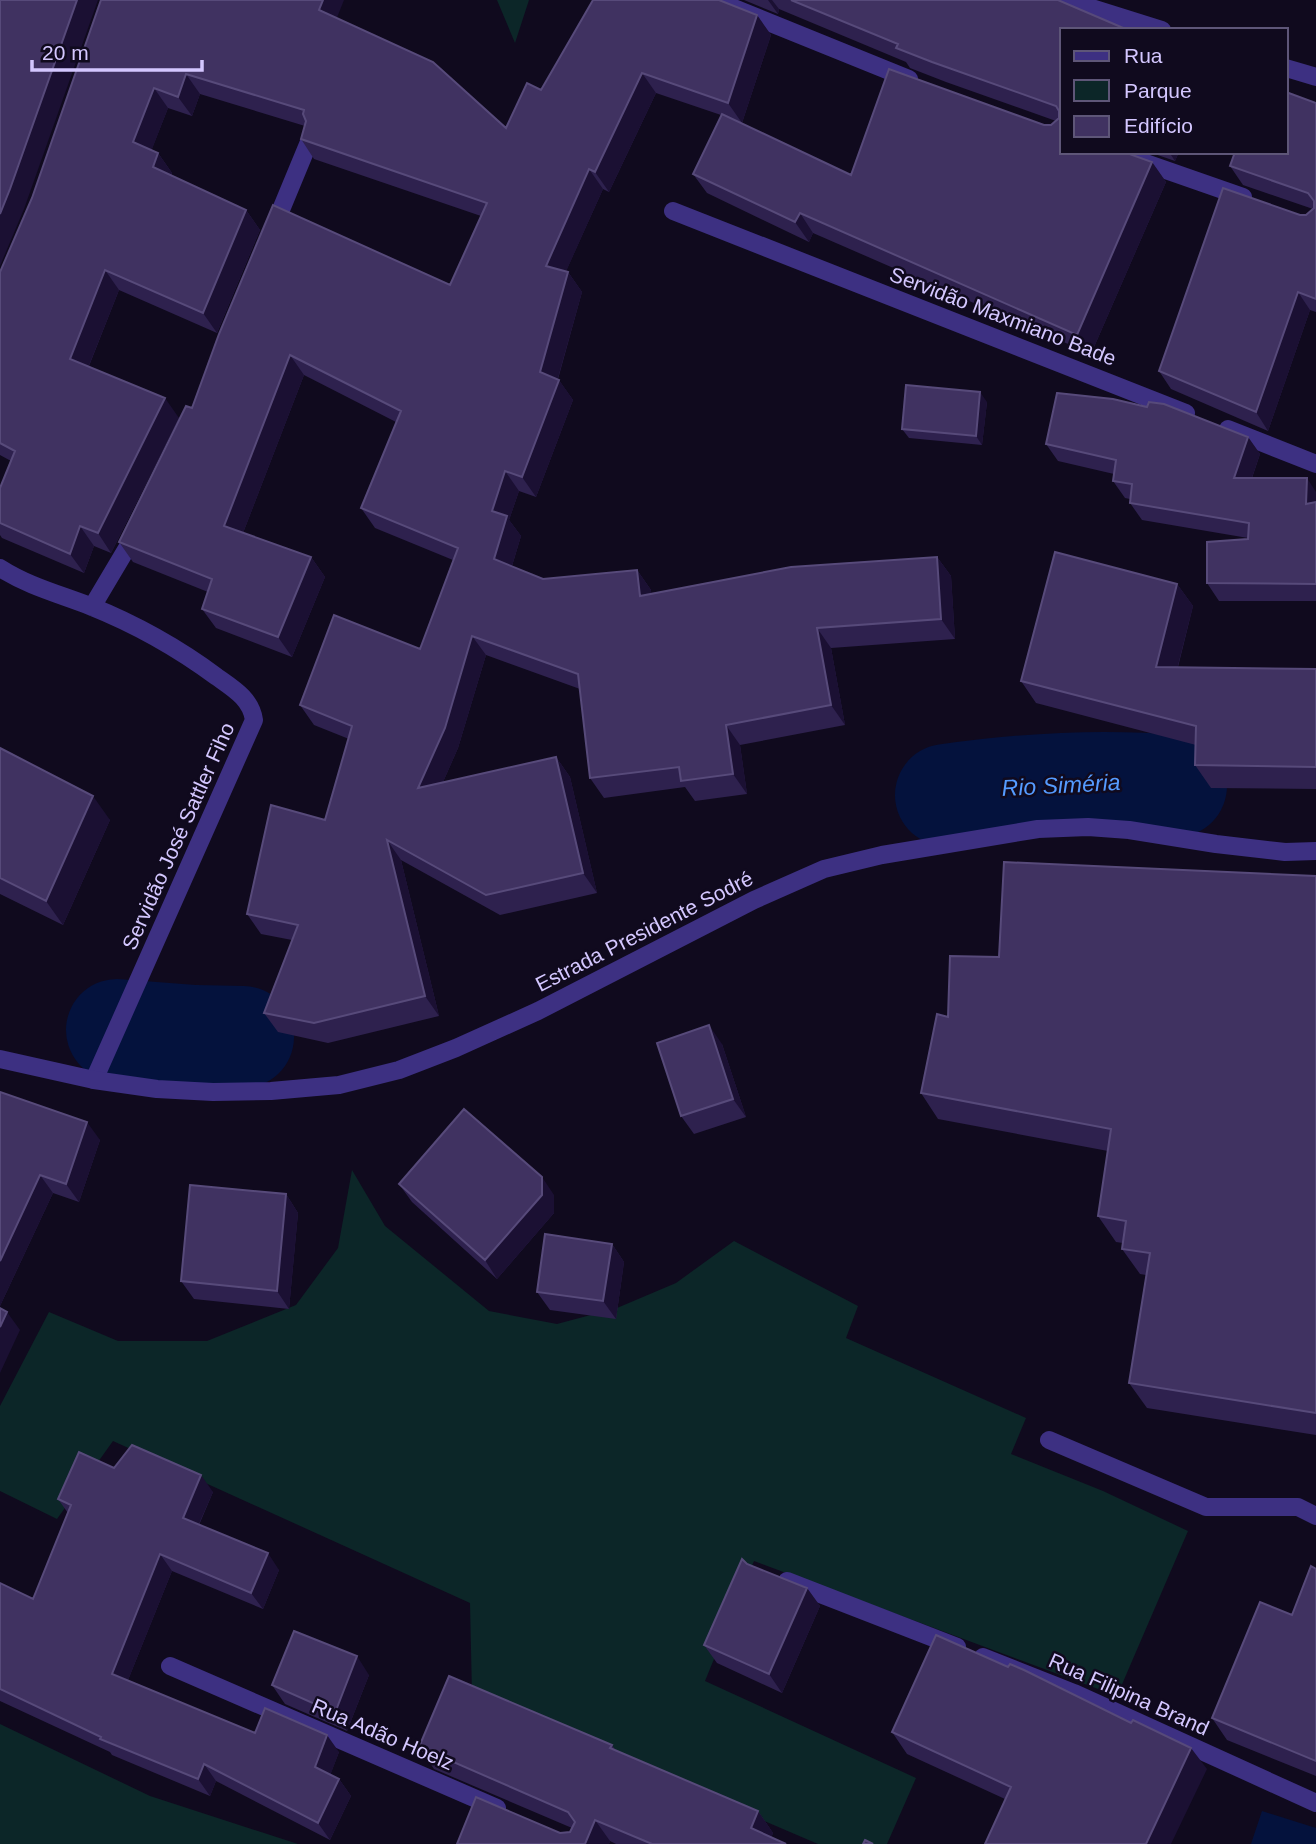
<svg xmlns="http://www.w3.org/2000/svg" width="1316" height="1844" font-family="Helvetica,sans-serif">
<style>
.green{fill:#0c2628}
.water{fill:#04123d}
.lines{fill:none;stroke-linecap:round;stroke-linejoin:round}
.river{stroke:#04123d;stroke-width:102}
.service{stroke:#3d3082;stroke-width:18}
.minor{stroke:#3d3082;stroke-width:18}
.tertiary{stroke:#3d3082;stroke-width:18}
.wall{fill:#2e214e}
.shaded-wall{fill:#1b1033}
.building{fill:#403261;stroke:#574a7a;stroke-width:2}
.labels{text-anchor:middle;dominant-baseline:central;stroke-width:5;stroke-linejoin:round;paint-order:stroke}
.street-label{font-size:21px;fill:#d4c7ff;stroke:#100a1e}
.water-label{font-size:23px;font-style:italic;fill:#559bff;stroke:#100a1e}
</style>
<rect width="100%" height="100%" fill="#100a1e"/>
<!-- green -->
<path class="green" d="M497,0H529L515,43Z
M352,1170L385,1226L489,1311L557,1324L617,1308L676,1283L734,1241L858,1306L846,1338L1026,1418L1011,1454L1103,1491L1188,1531L1117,1696L754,1561L705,1681L916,1778L887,1844H818L472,1695L470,1603L113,1441L57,1519L0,1491V1406L49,1312L118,1341H207L296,1305L338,1248Z
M0,1724L150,1796L298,1844H0Z"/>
<!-- water -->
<path class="water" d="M1262,1811L1316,1828V1844H1251Z"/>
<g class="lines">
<!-- river -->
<path class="river" d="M946,795C1023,784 1099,779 1176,786
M117,1030L195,1036L243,1037"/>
<!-- service -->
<path class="service" d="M714,0L909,79
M1066,0L1162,30
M1286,68L1316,77
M1114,152L1243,197
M673,211L1186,413
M1228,429L1316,464
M1049,1440L1206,1507H1298L1316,1516"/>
<!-- minor -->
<path class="minor" d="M273,229L309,142
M0,568C28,586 59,594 90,606C135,624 178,648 217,677C234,689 251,699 254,720L94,1080
M92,607L136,533
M787,1581L957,1647
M983,1657L1074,1693L1316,1803
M170,1666L497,1808"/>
<!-- tertiary -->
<path class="tertiary" d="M0,1059L94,1080L157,1089L213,1092L271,1091L339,1085L399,1070L456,1048L538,1011L754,900L824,869L882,855L1038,829L1088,827L1129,830L1216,844L1285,852L1316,851"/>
</g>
<!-- wall -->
<path class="wall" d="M101,0L337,19L506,128L541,90L757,15L771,35L742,123L737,121L851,175L1044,125H1051L1056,121L946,82L910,68L906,62L779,9L778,14L744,0H1058L1062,152L1152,162L1166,182L1091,354L813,233L809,242L707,193L693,174L721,115L656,93L609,192L603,189L566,271L568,272L582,292L558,379L573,400L536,497L519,491L509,520L521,536L512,566L543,579L637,570L651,590V593L937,557L951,576L955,639L831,648L845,725L740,745L747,794L695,801L685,787L604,798L590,778L580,689L486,655L458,748L443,782L556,757L570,777L597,893L500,915L401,860L439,1016L328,1043L278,1032L264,1013L292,940L261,934L247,914L325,820L349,739L314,725L300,705L420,649L453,560L375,528L361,508L396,422L304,375L243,533L311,557L325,577L292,657L216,628L202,609L208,592L133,562L119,542L192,408L219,334L450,285L481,216L314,159L301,139L305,126L200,94L192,116L168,108L151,151L158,153L172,173L171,176L246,210L260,230L217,333L119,290L89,366L179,418L111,553L94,546L84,573L2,538L0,535V488L11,461L0,455V272L32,198Z
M1316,103V312L1310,310L1268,431L1171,389L1159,371L1300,215H1306L1313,209L1243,185L1230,166Z
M1149,152H1179L1175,161Z
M987,402L982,445L909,438L902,429Z
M1248,437L1260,454L1252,478L1316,492V601H1219L1207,583L1248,538L1142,520L1130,503V499L1125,498L1113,481L1114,474L1058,461L1046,444Z
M1177,584L1193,606L1178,667L1316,669V789L1211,788L1195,765L1196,745L1036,703L1021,681Z
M0,748L110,820L63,925L0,894Z
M1316,876V1435L1147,1408L1129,1383L1146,1275L1140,1274L1122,1249L1123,1243L1116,1242L1098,1216L1108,1151L938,1119L921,1093L948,1017L999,957Z
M722,1044L746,1117L694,1134L681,1116Z
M0,1092L100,1140L79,1202L53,1193L0,1306Z
M399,1184L554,1195V1213L497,1279L412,1202Z
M286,1194L298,1213L289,1309L194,1299L181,1281Z
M612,1244L624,1262L616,1319L550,1310L537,1292Z
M114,1468L213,1492L199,1525L279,1570L263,1609L172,1571L128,1680L255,1733L339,1752L330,1775L339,1779L351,1796L330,1840L216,1781L210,1796L112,1755L110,1752L0,1701V1583L33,1599L68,1513L58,1499Z
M747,1564L807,1588L820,1606L782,1693L717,1663L704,1645Z
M1316,1569V1776L1227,1740L1212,1718L1292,1615Z
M369,1675L347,1731L285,1704L272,1685Z
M892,1732L1207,1769L1005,1799L907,1754Z
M612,1745L616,1751L758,1811L773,1833L771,1838L786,1844H616L610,1841L609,1844H457L570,1832L572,1828L434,1769L419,1747Z"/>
<!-- shaded-wall -->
<path class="shaded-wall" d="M77,0H98L24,209L0,266V214Z
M323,0H344L332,30L319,10Z
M768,0H772L779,9L778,14Z
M757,15L771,35L742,123L728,103Z
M642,73L656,93L609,192L595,172Z
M186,74L200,94L192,116L178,97Z
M154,88L168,108L147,162L133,142Z
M1169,152H1179L1175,161Z
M158,153L172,173L167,187L153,167Z
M1152,162L1166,182L1091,354L1077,335Z
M589,169L603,189L560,285L546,266Z
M246,210L260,230L217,333L203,313Z
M800,213L813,233L809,242L795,222Z
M105,270L119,290L84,378L70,359Z
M568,272L582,292L554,392L540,372Z
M1298,292L1310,310L1268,431L1256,412Z
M290,355L304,375L238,546L224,526Z
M559,380L573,400L536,497L522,477Z
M980,392L987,402L982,445L976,436Z
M165,398L179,418L111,553L98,533Z
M1248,437L1260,454L1246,495L1234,478Z
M505,471L519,491L509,520L521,536L508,579L494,559L492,511Z
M1307,478L1316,492V518L1306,504Z
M80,526L94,546L84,573L70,554Z
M311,557L325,577L292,657L278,637Z
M937,557L951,576L955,639L941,619Z
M637,570L651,590L654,616L640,596Z
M1177,584L1193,606L1172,689L1156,667Z
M817,628L831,648L845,725L831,705Z
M472,636L486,655L458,748L432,807L418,788Z
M726,725L740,745L747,794L733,774Z
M556,757L570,777L597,893L583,873Z
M93,796L110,820L63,925L46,901Z
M387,840L401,860L439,1016L425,996Z
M709,1025L722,1044L746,1117L733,1099Z
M87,1122L100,1140L79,1202L66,1184Z
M40,1175L53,1193L0,1306V1261Z
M542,1177L554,1195V1213L497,1279L485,1260Z
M286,1194L298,1213L289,1309L277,1291Z
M612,1244L624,1262L616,1319L603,1301Z
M7,1312L20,1330L0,1373V1327Z
M201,1475L213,1492L194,1535L183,1518Z
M268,1553L279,1570L263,1609L251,1593Z
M160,1554L172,1571L124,1690L112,1674Z
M807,1588L820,1606L782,1693L769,1674Z
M357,1656L369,1675L347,1731L335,1713Z
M327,1735L339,1752L327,1784L315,1767Z
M1191,1748L1207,1769L1171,1844H1146Z
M204,1764L216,1781L210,1796L198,1779Z
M339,1779L351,1796L330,1840L318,1823Z
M758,1811L773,1833L769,1844L751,1828Z
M595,1820L610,1841L609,1844H585Z"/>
<!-- building -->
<path class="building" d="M0,0H77L10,189L0,214Z
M101,0H323L319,10L433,62L506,128L527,83L541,90L593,0H719L757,15L728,103L642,73L595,172L589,169L546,266L568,272L540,372L559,380L522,477L505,471L492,511L507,516L494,559L543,579L637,570L640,596L791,567L937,557L941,619L817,628L831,705L726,725L733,774L681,781L679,767L590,778L578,674L472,636L445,728L418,788L556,757L583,873L486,895L387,840L425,996L314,1023L264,1013L298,925L247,914L271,805L325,820L352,726L300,705L334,615L420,649L458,548L361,508L401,411L290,355L224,526L311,557L278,637L202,609L212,579L119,542L186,406L192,408L219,334L273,205L450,285L487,203L301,139L306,121L303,114L304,110L186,74L178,97L154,88L133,142L158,153L153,167L246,210L203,313L105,270L70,359L165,398L98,533L80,526L70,554L0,523V488L15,451L0,443V272L32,198Z
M791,0H1058L1128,30H1062V152H1124L1152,162L1077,335L800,213L795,222L693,174L722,114L851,175L889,69L1044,125H1051L1059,118V111L1056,106L932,62L896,48L898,44Z
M1286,92L1316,103V299L1298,292L1256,412L1159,371L1223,188L1300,215H1306L1314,208V201L1308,193L1230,166L1235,152H1286Z
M906,385L980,392L976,436L902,429Z
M1057,393L1113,399L1147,407L1149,402L1164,404L1248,437L1234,478H1307L1306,504L1316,502V584L1207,583V542L1248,539L1249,523L1130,503L1132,484L1113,481L1116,460L1046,444Z
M1055,552L1177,584L1156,667L1316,669V767L1195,765L1196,726L1021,681Z
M0,748L93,796L46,901L0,878Z
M1004,862L1316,876V1413L1129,1383L1150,1253L1122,1249L1126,1221L1098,1216L1111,1129L921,1093L937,1014L948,1017L950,956L999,957Z
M709,1025L733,1099L681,1116L657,1043Z
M0,1092L87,1122L66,1184L40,1175L0,1261Z
M464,1109L542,1177V1195L485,1260L399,1184Z
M190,1185L286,1194L277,1291L181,1281Z
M545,1234L612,1244L603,1301L537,1292Z
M0,1308L7,1312L0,1327Z
M132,1445L201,1475L183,1518L268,1553L251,1593L160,1554L112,1674L255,1733L265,1708L327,1735L315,1767L339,1779L318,1823L204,1764L198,1779L100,1739L101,1737L0,1689V1583L33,1599L71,1505L58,1499L79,1452L114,1468Z
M742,1559L747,1564L807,1588L769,1674L704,1645Z
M1311,1566L1316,1569V1761L1212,1718L1260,1602L1292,1615Z
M294,1631L357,1656L335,1713L272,1685Z
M936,1635L1008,1667L1010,1664L1024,1670L1131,1723L1133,1720L1191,1748L1146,1844H985L1011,1787L892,1732Z
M449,1676L612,1745L610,1748L758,1811L751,1828L786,1844H652L595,1820L585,1844H457L476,1797L560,1833L570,1832L575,1822L568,1812L419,1747Z
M865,1840L873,1844H863Z"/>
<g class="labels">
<!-- street labels -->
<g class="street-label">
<text transform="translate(1003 316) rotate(21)">Servidão Maxmiano Bade</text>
<text transform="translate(178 836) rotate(-66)">Servidão José Sattler Fiho</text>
<text transform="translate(644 931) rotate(-27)">Estrada Presidente Sodré</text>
<text transform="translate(1129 1694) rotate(24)">Rua Filipina Brand</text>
<text transform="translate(383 1734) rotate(23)">Rua Adão Hoelz</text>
</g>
<!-- water labels -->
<g class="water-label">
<text transform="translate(1061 785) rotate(-3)">Rio Siméria</text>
</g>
</g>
<!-- legend -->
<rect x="1060" y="28" width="228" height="126" fill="#100a1e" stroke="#5e5678" stroke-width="2"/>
<rect x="1074" y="51" width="35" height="10" fill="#3d3082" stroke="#5e5678" stroke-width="2"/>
<text x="1124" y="63" font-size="21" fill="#d4c7ff">Rua</text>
<rect x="1074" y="80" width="35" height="21" fill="#0c2628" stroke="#5e5678" stroke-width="2"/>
<text x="1124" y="98" font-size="21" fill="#d4c7ff">Parque</text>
<rect x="1074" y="116" width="35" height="21" fill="#403261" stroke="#5e5678" stroke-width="2"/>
<text x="1124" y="133" font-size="21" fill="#d4c7ff">Edifício</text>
<!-- scale -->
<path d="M32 60v10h170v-10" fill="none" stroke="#d4c7ff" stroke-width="3.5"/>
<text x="42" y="60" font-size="21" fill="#d4c7ff" stroke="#100a1e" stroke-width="5" paint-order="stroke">20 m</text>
</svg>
